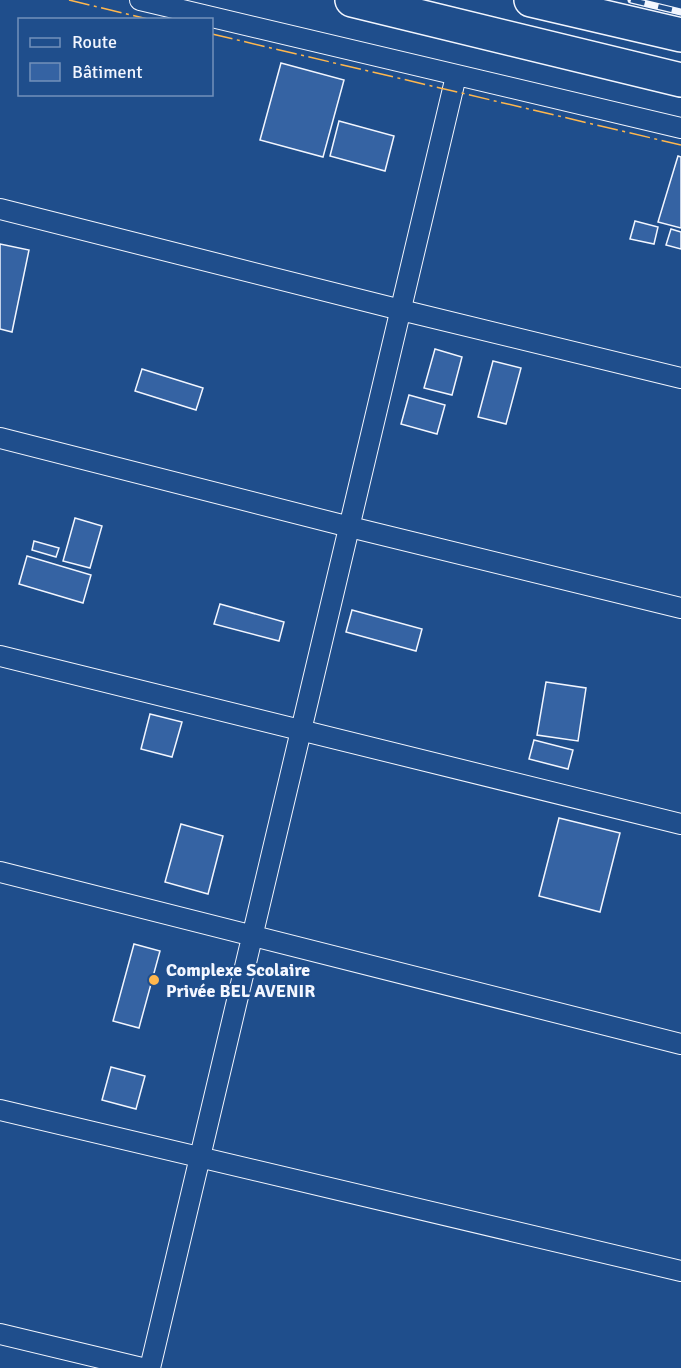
<svg xmlns="http://www.w3.org/2000/svg" width="681" height="1368" font-family="Signika,sans-serif">
<style>
.building{fill:#3563a3;stroke:#f2f6ff;stroke-width:1.5}
.lines{fill:none;stroke-linecap:round;stroke-linejoin:round}
.street-casing{stroke:#f2f6ff;stroke-width:22}
.highway-casing{stroke:#f2f6ff;stroke-width:36}
.street{stroke:#1f4e8c;stroke-width:20}
.highway{stroke:#1f4e8c;stroke-width:33}
.rail-casing{stroke:#f2f6ff;stroke-width:7}
.rail{stroke:#1f4e8c;stroke-width:4.5;stroke-dasharray:14;stroke-linecap:butt}
.power{stroke:#ffb74d;stroke-width:1.5;stroke-dasharray:21 4.5 3 4.5;stroke-linecap:butt}
.poi-dot{fill:#ffb74d;stroke:#1f4e8c;stroke-width:2}
.labels{text-anchor:middle;dominant-baseline:central;stroke-width:4.5;stroke-linejoin:round;paint-order:stroke}
.poi-label{font-size:18px;font-weight:bold;fill:#f2f6ff;stroke:#1f4e8c;text-anchor:start}
</style>
<rect width="100%" height="100%" fill="#1f4e8c"/>
<!-- building -->
<path class="building" d="M281,63L344,80L323,157L260,140Z
M339,121L394,136L385,171L330,156Z
M678,156L681,157V228L658,222Z
M635,221L658,227L654,244L630,239Z
M671,229L681,232V249L666,245Z
M0,244L29,250L12,332L0,329Z
M435,349L462,357L452,395L424,388Z
M493,361L521,368L506,424L478,417Z
M142,369L203,388L196,410L135,391Z
M409,395L445,405L437,434L401,424Z
M75,518L102,526L90,568L63,561Z
M34,541L59,548L56,557L32,550Z
M27,556L91,575L83,603L19,584Z
M220,604L284,622L279,641L214,624Z
M352,610L422,629L416,651L346,632Z
M546,682L586,688L578,741L537,735Z
M150,714L182,722L172,757L141,749Z
M534,740L573,750L568,769L529,759Z
M559,818L620,833L600,912L539,896Z
M181,824L223,836L208,894L165,882Z
M134,944L160,951L139,1028L113,1021Z
M111,1067L145,1076L136,1109L102,1100Z"/>
<g class="lines">
<defs>
<path id="street" d="M140,0L681,128
M0,209L401,310L681,378
M0,438L350,527L681,608
M0,656L681,824
M0,872L681,1044
M0,1110L681,1271
M0,1334L142,1368
M150,1368L456,76"/>
<path id="highway" d="M352,0L681,80
M531,0L681,35"/>
</defs>
<!-- street casing -->
<use href="#street" class="street-casing"/>
<!-- highway casing -->
<use href="#highway" class="highway-casing"/>
<!-- street -->
<use href="#street" class="street"/>
<!-- highway -->
<use href="#highway" class="highway"/>
<defs>
<path id="rail" d="M631,0L681,12"/>
</defs>
<!-- rail casing -->
<use href="#rail" class="rail-casing"/>
<!-- rail -->
<use href="#rail" class="rail"/>
<!-- power -->
<path class="power" d="M69,0L152,20
M212,34L681,145"/>
</g>
<!-- markers -->
<circle class="poi-dot" cx="154" cy="980" r="6"/>
<g class="labels">
<!-- poi labels -->
<g class="poi-label">
<text x="166" y="970">Complexe Scolaire<tspan x="166" dy="21">Privée BEL AVENIR</tspan></text>
</g>
</g>
<!-- legend -->
<rect x="18" y="18" width="195" height="78" fill="#1f4e8c" stroke="#7391ba" stroke-width="1.5"/>
<rect x="30" y="38" width="30" height="9" fill="#1f4e8c" stroke="#7391ba" stroke-width="1.5"/>
<text x="72" y="48" font-size="18" fill="#f2f6ff">Route</text>
<rect x="30" y="63" width="30" height="18" fill="#3563a3" stroke="#7391ba" stroke-width="1.5"/>
<text x="72" y="78" font-size="18" fill="#f2f6ff">Bâtiment</text>
</svg>
